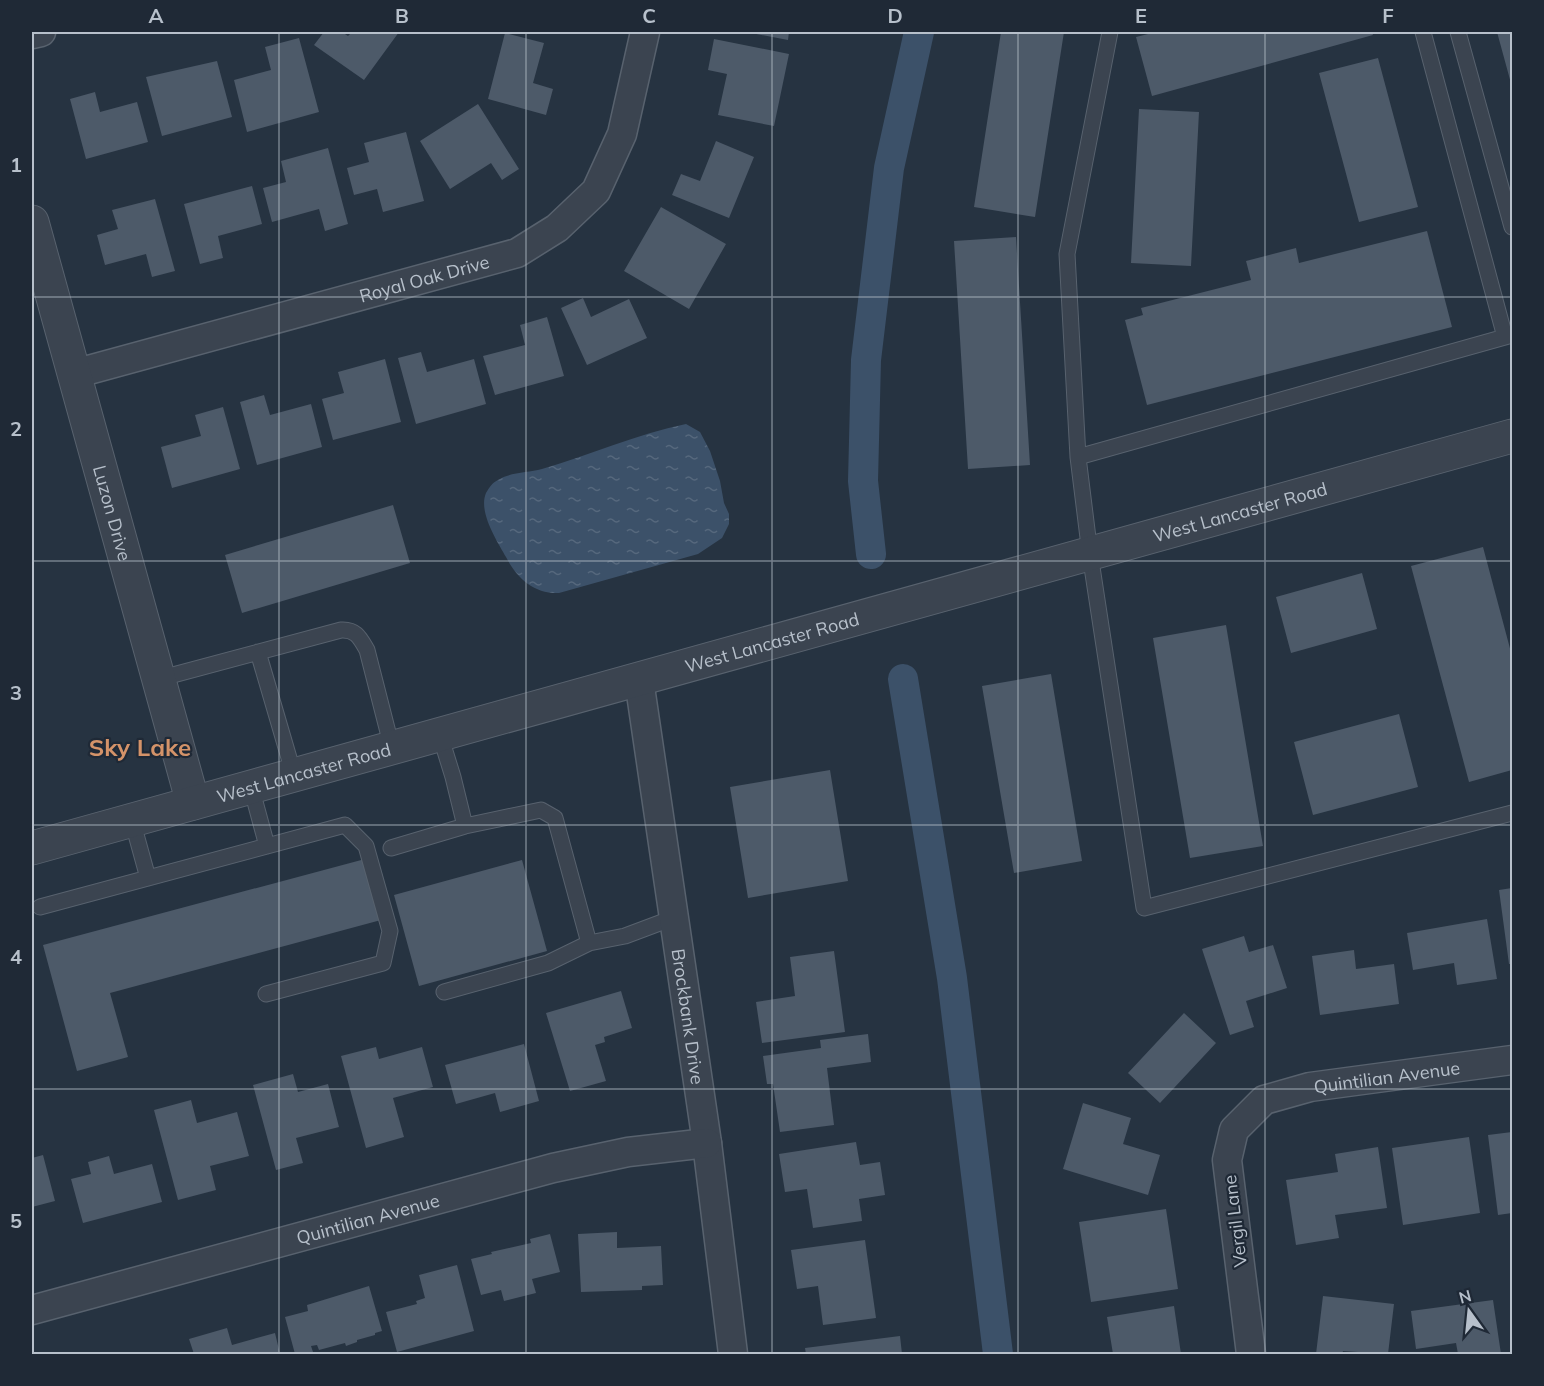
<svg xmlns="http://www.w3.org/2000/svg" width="1544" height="1386" font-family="Mulish,sans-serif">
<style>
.water{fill:url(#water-ripples)}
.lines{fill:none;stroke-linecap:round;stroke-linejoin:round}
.canal{stroke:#3c5169;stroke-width:30}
.building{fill:#4d5a69}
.service-casing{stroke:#58626e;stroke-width:17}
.minor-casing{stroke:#58626e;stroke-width:31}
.tertiary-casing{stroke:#58626e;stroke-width:35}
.service{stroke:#3b4450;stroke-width:15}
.minor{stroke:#3b4450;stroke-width:28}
.tertiary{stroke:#3b4450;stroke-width:33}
.grid{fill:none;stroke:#b7c0cb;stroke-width:1.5;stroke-opacity:0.55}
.labels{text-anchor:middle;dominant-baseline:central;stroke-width:4.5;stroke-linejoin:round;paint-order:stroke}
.street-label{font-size:18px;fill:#b7c0cb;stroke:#1f2936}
.district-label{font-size:24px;font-weight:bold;fill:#d49369;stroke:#1f2936}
.neatline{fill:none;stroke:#b7c0cb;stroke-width:2}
.grid-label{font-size:20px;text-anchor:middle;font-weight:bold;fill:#b7c0cb}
</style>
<defs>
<pattern id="water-ripples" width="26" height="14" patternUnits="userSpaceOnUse" patternTransform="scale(1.5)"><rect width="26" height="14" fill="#3c5169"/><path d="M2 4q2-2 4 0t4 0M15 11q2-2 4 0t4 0" fill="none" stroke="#56687d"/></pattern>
</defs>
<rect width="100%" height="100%" fill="#263341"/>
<!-- water -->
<path class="water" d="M686,424L700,432L710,451L720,481L724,503L729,514V524L722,538L698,554L559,593C534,594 517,578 506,557C497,541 478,512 486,493C489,488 492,483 498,480C510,472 528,473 542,469C590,455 637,434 686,424Z"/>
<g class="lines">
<!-- canal -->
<path class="canal" d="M871,554L863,481L866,360L889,168L919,32
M903,679L952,978L998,1354"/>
</g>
<!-- building -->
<path class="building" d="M324,32H342L348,36L352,32H399L364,80L314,45Z
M746,32H789L788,40Z
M1001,32H1064L1035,217L974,207Z
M1156,32H1372L1373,35L1152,96L1136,37Z
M1497,32H1512V87Z
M505,33L544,43L533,83L553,89L546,115L488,99Z
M299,38L319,112L247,132L234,80L271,70L265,47Z
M714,39L789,54L774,126L718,115L727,74L708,70Z
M1378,58L1418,207L1359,222L1319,73Z
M217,61L232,117L162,136L146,77Z
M95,92L100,112L137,102L148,142L86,159L70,99Z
M478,104L519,169L502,180L491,163L450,189L420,141Z
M1139,109L1199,112L1191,266L1131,263Z
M406,132L424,201L383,212L377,189L354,195L347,168L369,162L364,143Z
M716,141L754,157L729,218L672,195L681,174L700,181Z
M328,148L348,224L325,231L319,209L272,222L263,188L286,182L281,161Z
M252,186L262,224L218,236L223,258L200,264L184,204Z
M155,199L175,271L152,277L146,254L105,265L97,235L118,229L112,210Z
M661,207L726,244L689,309L624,271Z
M1427,231L1452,327L1147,405L1125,320L1143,315L1141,308L1251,280L1246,261L1296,248L1299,263Z
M1016,237L1030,465L968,469L954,241Z
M583,298L591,317L629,299L647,338L587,365L561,308Z
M547,317L564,376L495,395L483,356L525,345L520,325Z
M421,352L427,372L474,359L486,404L416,424L398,358Z
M385,359L401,422L333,440L322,399L344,393L338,372Z
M264,395L270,415L311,404L322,447L257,465L240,402Z
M223,407L240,469L172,488L161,447L201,436L195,415Z
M393,505L410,563L242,613L225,555Z
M1483,547L1512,656V770L1469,782L1411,566Z
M1362,573L1377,629L1291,653L1276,597Z
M1226,625L1263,846L1190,858L1153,638Z
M1051,674L1082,861L1014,873L982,686Z
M1399,714L1418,787L1313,815L1294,742Z
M830,770L848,881L748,898L730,787Z
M365,859L381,920L110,993L128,1057L77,1071L43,945Z
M522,860L547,951L419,986L394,895Z
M1512,888V964H1509L1499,890Z
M1487,919L1497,979L1457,985L1454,963L1413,970L1407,933Z
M1244,936L1249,952L1273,945L1287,988L1246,1001L1254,1027L1230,1035L1202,949Z
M1354,950L1356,969L1394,964L1399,1004L1320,1015L1312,956Z
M834,951L845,1032L762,1043L756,1002L795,996L790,957Z
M621,991L632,1028L604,1037L605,1042L595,1045L606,1081L570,1091L546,1013Z
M1184,1013L1216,1043L1160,1103L1128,1073Z
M868,1034L871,1062L827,1068L834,1125L780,1132L773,1084H767L763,1056L821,1048L820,1040Z
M524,1044L539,1101L500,1112L495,1093L456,1104L445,1065Z
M376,1047L379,1059L422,1047L433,1087L393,1098L404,1137L366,1148L341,1056Z
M293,1074L298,1092L328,1084L339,1127L296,1138L303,1163L276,1170L253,1085Z
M191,1100L197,1123L237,1112L249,1156L210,1166L216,1190L178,1200L154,1110Z
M1083,1103L1131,1118L1123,1144L1160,1155L1148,1195L1063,1169Z
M1512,1132V1213L1498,1215L1488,1135Z
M1469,1137L1480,1213L1403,1225L1392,1148Z
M856,1142L860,1165L880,1162L885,1195L859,1199L862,1221L813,1228L807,1189L785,1192L779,1154Z
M1378,1147L1387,1208L1335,1215L1339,1238L1296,1245L1286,1180L1338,1172L1335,1154Z
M43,1155L55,1201L32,1207V1158Z
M109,1156L114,1174L152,1164L162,1202L83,1223L71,1179L91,1174L88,1162Z
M1166,1209L1178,1289L1091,1302L1079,1222Z
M617,1232V1248L661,1246L663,1285L642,1286V1290L581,1292L578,1234Z
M550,1234L560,1272L532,1279L536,1293L504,1301L501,1290L481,1295L471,1259L492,1254L491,1252L531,1243L530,1239Z
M865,1240L876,1318L823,1325L818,1286L797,1289L791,1250Z
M457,1265L474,1331L397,1352L386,1312L417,1304L416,1301L425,1298L419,1275Z
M369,1286L382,1331L375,1333V1335L357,1340V1342L346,1346L345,1343L319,1350L317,1345L311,1346L313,1352L295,1354L285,1317L308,1311L307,1305Z
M1323,1296L1394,1304L1388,1354L1343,1351L1342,1354H1316Z
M1493,1300L1501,1354H1458L1456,1343L1416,1349L1411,1311Z
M1174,1306L1181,1354H1113L1107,1317Z
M227,1328L232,1345L275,1333L280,1354H194L189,1339Z
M900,1336L902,1354H806L805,1348Z"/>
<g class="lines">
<defs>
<path id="service" d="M1110,32L1067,254L1078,457L1090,554L1144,908L1512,813
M1423,32L1505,337
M1458,32L1512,227
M1078,457L1512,335
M258,652L294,775
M158,679L341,630C356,629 360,638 367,650L392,748
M251,787L267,846
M132,820L148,878
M465,826L541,810L555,818L589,943L625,936L673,918
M391,848L465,826L453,777L440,735
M40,907L345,825L366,846L390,931L383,963L266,994
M444,992L548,963L589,943"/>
<g id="minor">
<path d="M32,34L41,32"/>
<path id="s1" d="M74,374L517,253L557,228L596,191L622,134L645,32"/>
<path id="s2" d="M639,680L707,1143L733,1354"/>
<path id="s3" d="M32,1310L553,1168L628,1152L707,1143"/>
<path id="s4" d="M1251,1354L1227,1160L1234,1130L1264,1100L1310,1087L1512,1060"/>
</g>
<g id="tertiary">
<path id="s5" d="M32,222L193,803"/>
<path id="s6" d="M32,848L1512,436"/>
</g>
</defs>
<!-- service casing -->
<use href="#service" class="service-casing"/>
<!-- minor casing -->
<use href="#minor" class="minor-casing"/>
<!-- tertiary casing -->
<use href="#tertiary" class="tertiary-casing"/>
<!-- service -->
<use href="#service" class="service"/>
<!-- minor -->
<use href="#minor" class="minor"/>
<!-- tertiary -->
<use href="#tertiary" class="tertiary"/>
</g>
<!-- grid -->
<path class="grid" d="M279,32V1354M526,32V1354M772,32V1354M1018,32V1354M1265,32V1354M32,297H1512M32,561H1512M32,825H1512M32,1089H1512"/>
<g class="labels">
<!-- street labels -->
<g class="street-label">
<text stroke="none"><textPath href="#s1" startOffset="363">Royal Oak Drive</textPath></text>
<text stroke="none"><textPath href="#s5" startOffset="302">Luzon Drive</textPath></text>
<text stroke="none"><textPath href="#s6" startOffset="1254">West Lancaster Road</textPath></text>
<text stroke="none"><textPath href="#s6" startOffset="768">West Lancaster Road</textPath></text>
<text stroke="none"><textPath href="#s6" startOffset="282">West Lancaster Road</textPath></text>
<text stroke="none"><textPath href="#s2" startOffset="340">Brockbank Drive</textPath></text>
<text stroke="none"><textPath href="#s4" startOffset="394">Quintilian Avenue</textPath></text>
<text stroke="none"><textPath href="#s3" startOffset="348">Quintilian Avenue</textPath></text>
<text transform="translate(1235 1221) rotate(-97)">Vergil Lane</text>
</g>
<!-- district labels -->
<g class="district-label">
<text x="140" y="747">Sky Lake</text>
</g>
</g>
<!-- border -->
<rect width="1544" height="1386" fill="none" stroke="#1f2936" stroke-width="66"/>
<!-- north arrow -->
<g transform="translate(1469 1311) rotate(345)" stroke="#1f2936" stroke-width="4.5" paint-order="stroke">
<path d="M0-4.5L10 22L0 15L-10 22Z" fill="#b7c0cb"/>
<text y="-9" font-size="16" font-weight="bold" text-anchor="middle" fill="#b7c0cb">N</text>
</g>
<rect x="33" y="33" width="1478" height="1320" class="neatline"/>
<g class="grid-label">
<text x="156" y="23">A</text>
<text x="402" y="23">B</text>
<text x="649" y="23">C</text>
<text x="895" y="23">D</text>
<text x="1141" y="23">E</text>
<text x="1388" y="23">F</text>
<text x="16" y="172">1</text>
<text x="16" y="436">2</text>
<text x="16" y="700">3</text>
<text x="16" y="964">4</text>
<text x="16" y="1228">5</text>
</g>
</svg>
